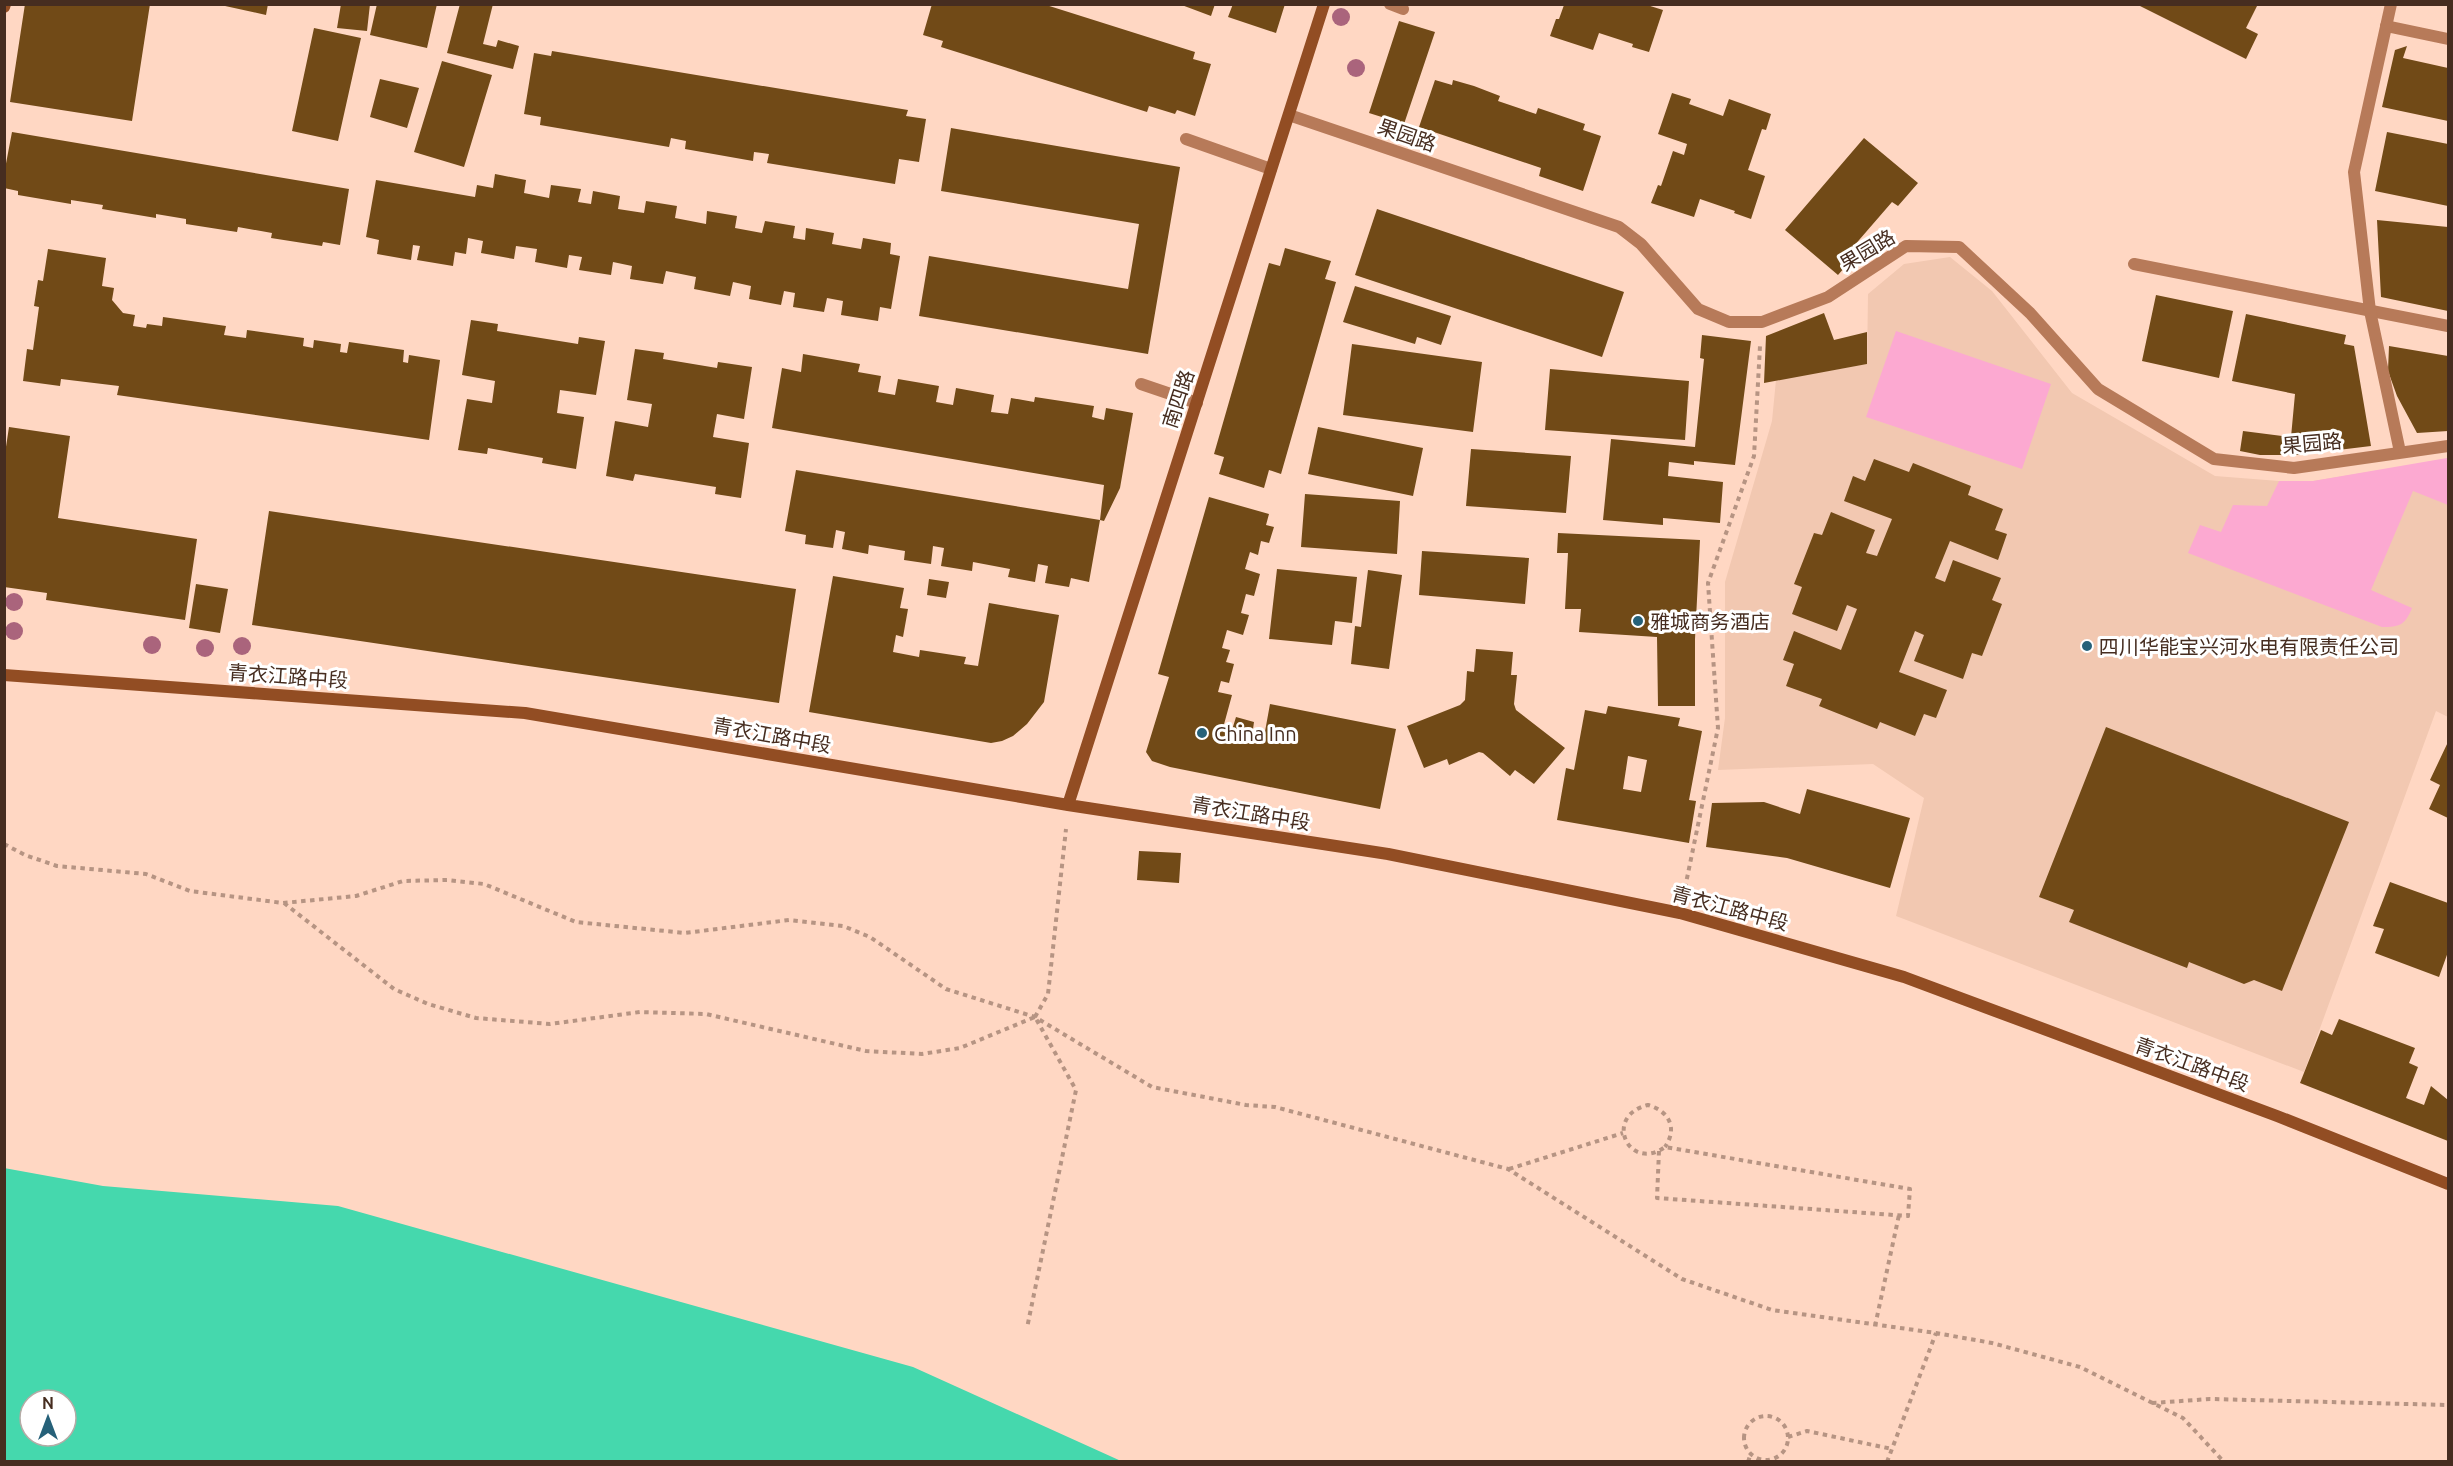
<svg xmlns="http://www.w3.org/2000/svg" width="2453" height="1466" font-family="Ubuntu,'Noto Sans SC',sans-serif">
<style>
.built{fill:#f2c8b1}
.green{fill:#fca9d1}
.water{fill:#45d8ad;fill-rule:evenodd}
.building{fill:#714a17;fill-rule:evenodd}
.lines{fill:none;stroke-linecap:round;stroke-linejoin:round}
.path{stroke:#b69483;stroke-width:4;stroke-dasharray:4.5 4.5;stroke-linecap:butt}
.lane{stroke:#b77a59;stroke-width:12}
.street{stroke:#b77a59;stroke-width:12}
.secondary{stroke:#924d23;stroke-width:12}
.tree{fill:#aa647c}
.poi-dot{fill:#266179;stroke:#fff;stroke-width:2}
.labels{text-anchor:middle;dominant-baseline:central;stroke-width:6;stroke-linejoin:round;paint-order:stroke}
.street-label{font-size:20px;fill:#462d20;stroke:#fff}
.poi-label{font-size:20px;fill:#462d20;stroke:#fff;text-anchor:start}
</style>
<rect width="100%" height="100%" fill="#ffd7c3"/>
<!-- built -->
<path class="built" d="M1950,257L1992,291L2072,393L2215,476L2279,481H2313L2448,459V717L2436,711L2304,1072L1896,916L1924,798L1873,764L1718,770L1725,718V582L1772,421L1776,380L1867,364L1868,294L1904,264Z"/>
<!-- green -->
<path class="green" d="M1896,331L2051,384L2022,469L1866,417Z
M2447,458L2448,460V505L2413,491L2371,590L2412,608C2405,625 2400,627 2382,627L2188,553L2200,525L2221,532L2233,505L2267,506L2279,481H2313Z"/>
<!-- water -->
<path class="water" d="M4,1168L103,1186L338,1206L913,1367L1121,1461H5ZM30,1400H66V1436H30Z"/>
<!-- building -->
<path class="building" d="M25,4H150L132,121L10,102Z
M216,4H268L266,15Z
M341,4H370L367,31L337,28Z
M377,4H437L427,48L370,35Z
M460,4H493L483,44L496,47L498,40L519,46L513,69L447,53Z
M932,4H1043L1195,52L1193,59L1211,64L1195,116L1177,110L1175,114L1149,106L1147,112L941,47L943,41L923,35Z
M1179,4H1215L1211,16Z
M1233,4H1285L1276,33L1228,17Z
M2136,4H2258L2246,28L2258,34L2246,59Z
M1564,5H1647L1663,10L1649,52L1632,47L1633,44L1599,33L1593,50L1550,36L1556,19H1559Z
M1399,21L1435,32L1404,124L1369,113Z
M314,28L361,38L338,141L292,131Z
M2407,46L2403,58L2448,68V121L2382,107L2395,50Z
M552,51L908,110L906,116L926,119L919,162L899,159L895,184L767,163L769,154L754,152L753,161L685,149L686,141L671,138L669,147L540,125L541,117L524,114L534,53L551,56Z
M442,61L492,75L464,167L414,152Z
M380,79L419,88L407,128L370,117Z
M1435,80L1452,85L1453,80L1474,86L1500,96L1498,101L1536,114L1538,108L1585,124L1583,130L1601,136L1583,191L1539,176L1541,168L1419,127Z
M1672,93L1691,99L1689,104L1723,116L1729,99L1771,114L1766,130L1762,129L1748,170L1765,176L1751,219L1734,213L1735,211L1700,199L1694,217L1651,203L1658,185L1661,186L1673,151L1684,155L1687,144L1658,134Z
M951,128L1180,167L1148,354L919,316L929,256L1128,289L1139,224L941,191Z
M12,132L349,189L340,245L323,242L322,246L271,238L272,233L238,227L237,232L186,224V219L156,214V218L102,209L103,205L71,200V204L18,195V191L4,188V174Z
M2387,132L2448,144V206L2375,191Z
M1864,138L1918,183L1898,206L1892,202L1853,247L1858,252L1838,275L1785,230Z
M495,174L526,180L524,193L549,198L551,185L581,189L578,202L591,204L593,191L620,196L618,209L644,213L646,201L677,206L675,218L706,224L707,211L737,216L735,228L762,233L765,221L795,226L793,238L805,240L806,228L834,233L832,244L861,249L863,238L891,243L890,254L900,256L891,309L880,307L878,321L841,315L843,301L827,298L824,312L793,307L795,293L784,291L781,305L749,299L751,286L733,282L730,296L694,289L696,277L666,271L663,284L630,279L632,266L613,262L611,275L579,270L582,257L569,255L567,268L535,262L537,249L516,246L514,259L481,253L483,241L468,238L466,254L455,252L453,266L417,260L420,246L413,245L411,260L377,254L379,240L366,237L376,180L475,197L477,185L493,188Z
M1377,209L1624,292L1602,357L1355,275Z
M2377,220L2448,227V311L2381,297Z
M1285,248L1331,261L1325,279L1336,282L1281,474L1269,470L1264,488L1219,474L1224,457L1214,454L1269,263L1280,266Z
M48,249L106,258L102,286L114,288L112,300L123,313L135,315L133,326L146,328L147,324L162,326L163,317L226,326L224,335L246,338L247,330L304,338L303,346L313,348L314,340L341,344L340,352L347,353L349,342L404,350L403,362L408,363L409,355L440,360L429,440L117,395L119,386L61,379L60,386L23,381L27,349L33,350L39,307L34,306L38,280L43,281Z
M1355,286L1451,316L1441,345L1417,337L1415,344L1343,322Z
M2156,295L2233,311L2219,378L2142,361Z
M1824,313L1834,340L1867,332V364L1764,383L1766,336Z
M2246,314L2346,335L2344,344L2354,346L2371,446L2297,455H2260L2240,451L2243,431L2291,437L2295,394L2232,381Z
M471,320L498,324L497,331L578,344L579,337L605,341L596,395L560,390L557,413L584,417L576,469L542,463L543,458L488,448L487,454L458,450L467,399L492,403L495,381L462,375Z
M1702,335L1751,341L1735,465L1694,461V465L1669,462L1668,476L1723,482L1720,523L1663,518V525L1603,520L1611,439L1695,447L1704,359L1700,358Z
M1352,344L1482,362L1473,432L1343,415Z
M2389,346L2448,356V431L2417,433L2397,396L2388,371Z
M635,349L664,353L663,359L717,368L718,362L752,367L744,419L717,414L713,437L749,443L741,498L715,494L716,487L635,474L633,481L606,476L615,421L648,427L652,404L627,400Z
M803,354L860,364L858,372L881,376L878,392L895,395L898,379L939,386L936,402L953,405L956,388L994,395L991,412L1008,414L1011,398L1034,402L1035,397L1094,406L1092,417L1104,420L1106,408L1133,413L1120,488L1104,521L1100,520L1104,485L772,428L782,368L801,372Z
M1550,369L1689,381L1685,440L1545,430Z
M9,427L70,436L58,518L197,539L185,620L46,600L47,593L4,587V460Z
M1318,427L1423,448L1413,496L1308,474Z
M1471,449L1571,456L1566,513L1466,506Z
M1874,459L1909,472L1913,463L1971,486L1968,495L2003,509L1995,530L2007,534L1998,560L1950,541L1935,578L1945,582L1953,560L2001,578L1992,600L2002,604L1982,656L1972,653L1963,679L1914,661L1924,635L1915,631L1899,672L1947,690L1936,718L1924,714L1915,736L1880,722L1877,729L1819,706L1822,699L1786,686L1794,664L1783,660L1794,631L1841,650L1857,609L1847,605L1837,631L1792,614L1802,587L1794,584L1814,533L1822,535L1831,512L1875,530L1866,553L1877,556L1892,519L1844,501L1853,476L1865,481Z
M796,470L1100,520L1089,582L1071,578L1069,587L1045,583L1048,566L1038,564L1035,582L1008,577L1010,569L973,562L972,571L941,566L944,548L933,546L931,564L904,560L905,551L869,545L868,554L842,549L845,532L836,530L833,548L805,544L806,535L785,531Z
M1305,494L1400,501L1397,554L1301,547Z
M1209,497L1269,514L1266,525L1274,527L1269,543L1261,541L1258,555L1250,552L1245,569L1260,574L1254,596L1246,594L1241,613L1249,615L1243,635L1227,630L1222,648L1230,650L1226,662L1234,664L1229,683L1221,681L1218,692L1232,695L1223,728L1232,730L1236,717L1254,722L1252,736L1264,737L1270,704L1396,729L1380,809L1170,767L1152,761L1146,752L1169,677L1158,674Z
M269,511L796,589L779,703L252,625Z
M1558,533L1700,540L1695,639V706H1658L1657,637L1579,632L1581,609H1565L1568,553H1557Z
M1422,551L1529,558L1525,604L1419,595Z
M1277,569L1357,577L1352,623L1335,621L1332,645L1269,639Z
M1368,570L1402,575L1389,669L1351,664L1355,626L1361,627Z
M833,576L904,588L900,608L908,609L903,637L896,635L893,652L919,657L920,650L966,657L964,664L978,666L989,603L1059,615L1044,702L1027,724L1013,736L1002,741L991,743L809,712Z
M929,579L949,582L946,598L927,595Z
M196,584L228,589L220,633L189,628Z
M1476,649L1513,652L1511,675H1517L1514,704L1516,710L1565,748L1534,784L1515,770L1510,776L1483,753L1479,752L1449,765L1447,759L1424,768L1407,726L1460,705L1465,700L1467,671L1474,672Z
M1608,706L1680,718L1678,726L1702,731L1689,800L1696,801L1689,843L1557,820L1566,768L1574,770L1585,710L1606,714ZM1628,756L1647,760L1641,792L1623,789Z
M2106,727L2349,822L2282,991L2254,980L2244,984L2189,962L2187,968L2069,922L2074,910L2039,897Z
M2448,742V818L2429,809L2440,785L2430,780Z
M1807,789L1910,818L1890,888L1787,858L1706,847L1712,803L1764,802L1800,814Z
M1139,851L1181,853L1179,883L1137,880Z
M2390,882L2448,903V952L2439,977L2375,953L2384,929L2373,926Z
M2339,1019L2415,1048L2409,1063L2418,1067L2406,1098L2424,1105L2431,1086L2448,1100V1141L2300,1083L2321,1030L2332,1035Z"/>
<g class="lines">
<!-- path -->
<path class="path" d="M4,844L25,855L57,866L146,874L190,891L283,903L356,896L403,881L447,880L484,884L576,922L685,933L789,920L843,926L870,937L946,989L1035,1017L1152,1087L1246,1105L1275,1107L1508,1169L1682,1279L1772,1310L1936,1333L1992,1343L2080,1367L2183,1418L2224,1462
M1685,888L1718,728L1708,583L1754,456L1760,346
M284,903L394,989L428,1004L476,1018L550,1024L640,1012L706,1014L866,1051L922,1054L960,1048L1035,1017L1076,1090L1027,1328
M1035,1017L1048,994L1066,829
M1659,1151L1657,1198L1908,1216L1910,1189L1665,1147C1629,1173 1602,1116 1648,1105C1669,1111 1678,1128 1665,1147
M1509,1169L1623,1133
M1875,1326L1899,1215
M2152,1403L2210,1399L2448,1405
M1744 1438a22 22 0 1 1 44 0a22 22 0 1 1-44 0Z
M1788,1437L1807,1431L1892,1449
M1748,1462L1751,1453
M1887,1462L1936,1333"/>
<!-- lane -->
<path class="lane" d="M1390,4L1403,9
M2386,26L2448,39
M1186,139L1271,169
M2134,264L2448,326
M1141,384L1197,403"/>
<!-- street -->
<path class="street" d="M2391,4L2354,172L2370,311L2400,452
M1289,115L1619,227L1641,244L1698,309L1729,322H1762L1828,297L1906,246L1959,247L2030,313L2098,389L2214,459L2294,468L2448,446"/>
<!-- secondary -->
<path class="secondary" d="M4,7L5,4
M4,675L525,713L1068,805L1388,854L1680,913L1904,977L2277,1116L2448,1184
M1068,805L1324,4"/>
</g>
<!-- trees -->
<g class="tree">
<circle cx="1341" cy="17" r="9"/>
<circle cx="1356" cy="68" r="9"/>
<circle cx="14" cy="602" r="9"/>
<circle cx="14" cy="631" r="9"/>
<circle cx="152" cy="645" r="9"/>
<circle cx="242" cy="646" r="9"/>
<circle cx="205" cy="648" r="9"/>
</g>
<!-- markers -->
<g class="poi-dot">
<circle cx="1638" cy="621" r="6"/>
<circle cx="2087" cy="646" r="6"/>
<circle cx="1202" cy="733" r="6"/>
</g>
<g class="labels">
<!-- street labels -->
<g class="street-label">
<text transform="translate(1407 135) rotate(19)">果园路</text>
<text transform="translate(1867 250) rotate(-31)">果园路</text>
<text transform="translate(1178 399) rotate(-72)">南四路</text>
<text transform="translate(2312 443) rotate(-5)">果园路</text>
<text transform="translate(288 676) rotate(4)">青衣江路中段</text>
<text transform="translate(772 735) rotate(10)">青衣江路中段</text>
<text transform="translate(1251 813) rotate(9)">青衣江路中段</text>
<text transform="translate(1730 908) rotate(15)">青衣江路中段</text>
<text transform="translate(2192 1064) rotate(20)">青衣江路中段</text>
</g>
<!-- poi labels -->
<g class="poi-label">
<text x="1650" y="621">雅城商务酒店</text>
<text x="2099" y="646">四川华能宝兴河水电有限责任公司</text>
<text x="1214" y="733">China Inn</text>
</g>
</g>
<!-- border -->
<rect width="2453" height="1466" fill="none" stroke="#462d20" stroke-width="12"/>
<!-- north arrow -->
<g transform="translate(48 1418)"><circle r="28" fill="#ffffff" stroke="#b5aba6" stroke-width="1.5"/>
<path d="M0-4.5L10 22L0 15L-10 22Z" fill="#266179"/>
<text y="-9" font-size="16" font-weight="bold" text-anchor="middle" fill="#462d20">N</text>
</g>
</svg>
